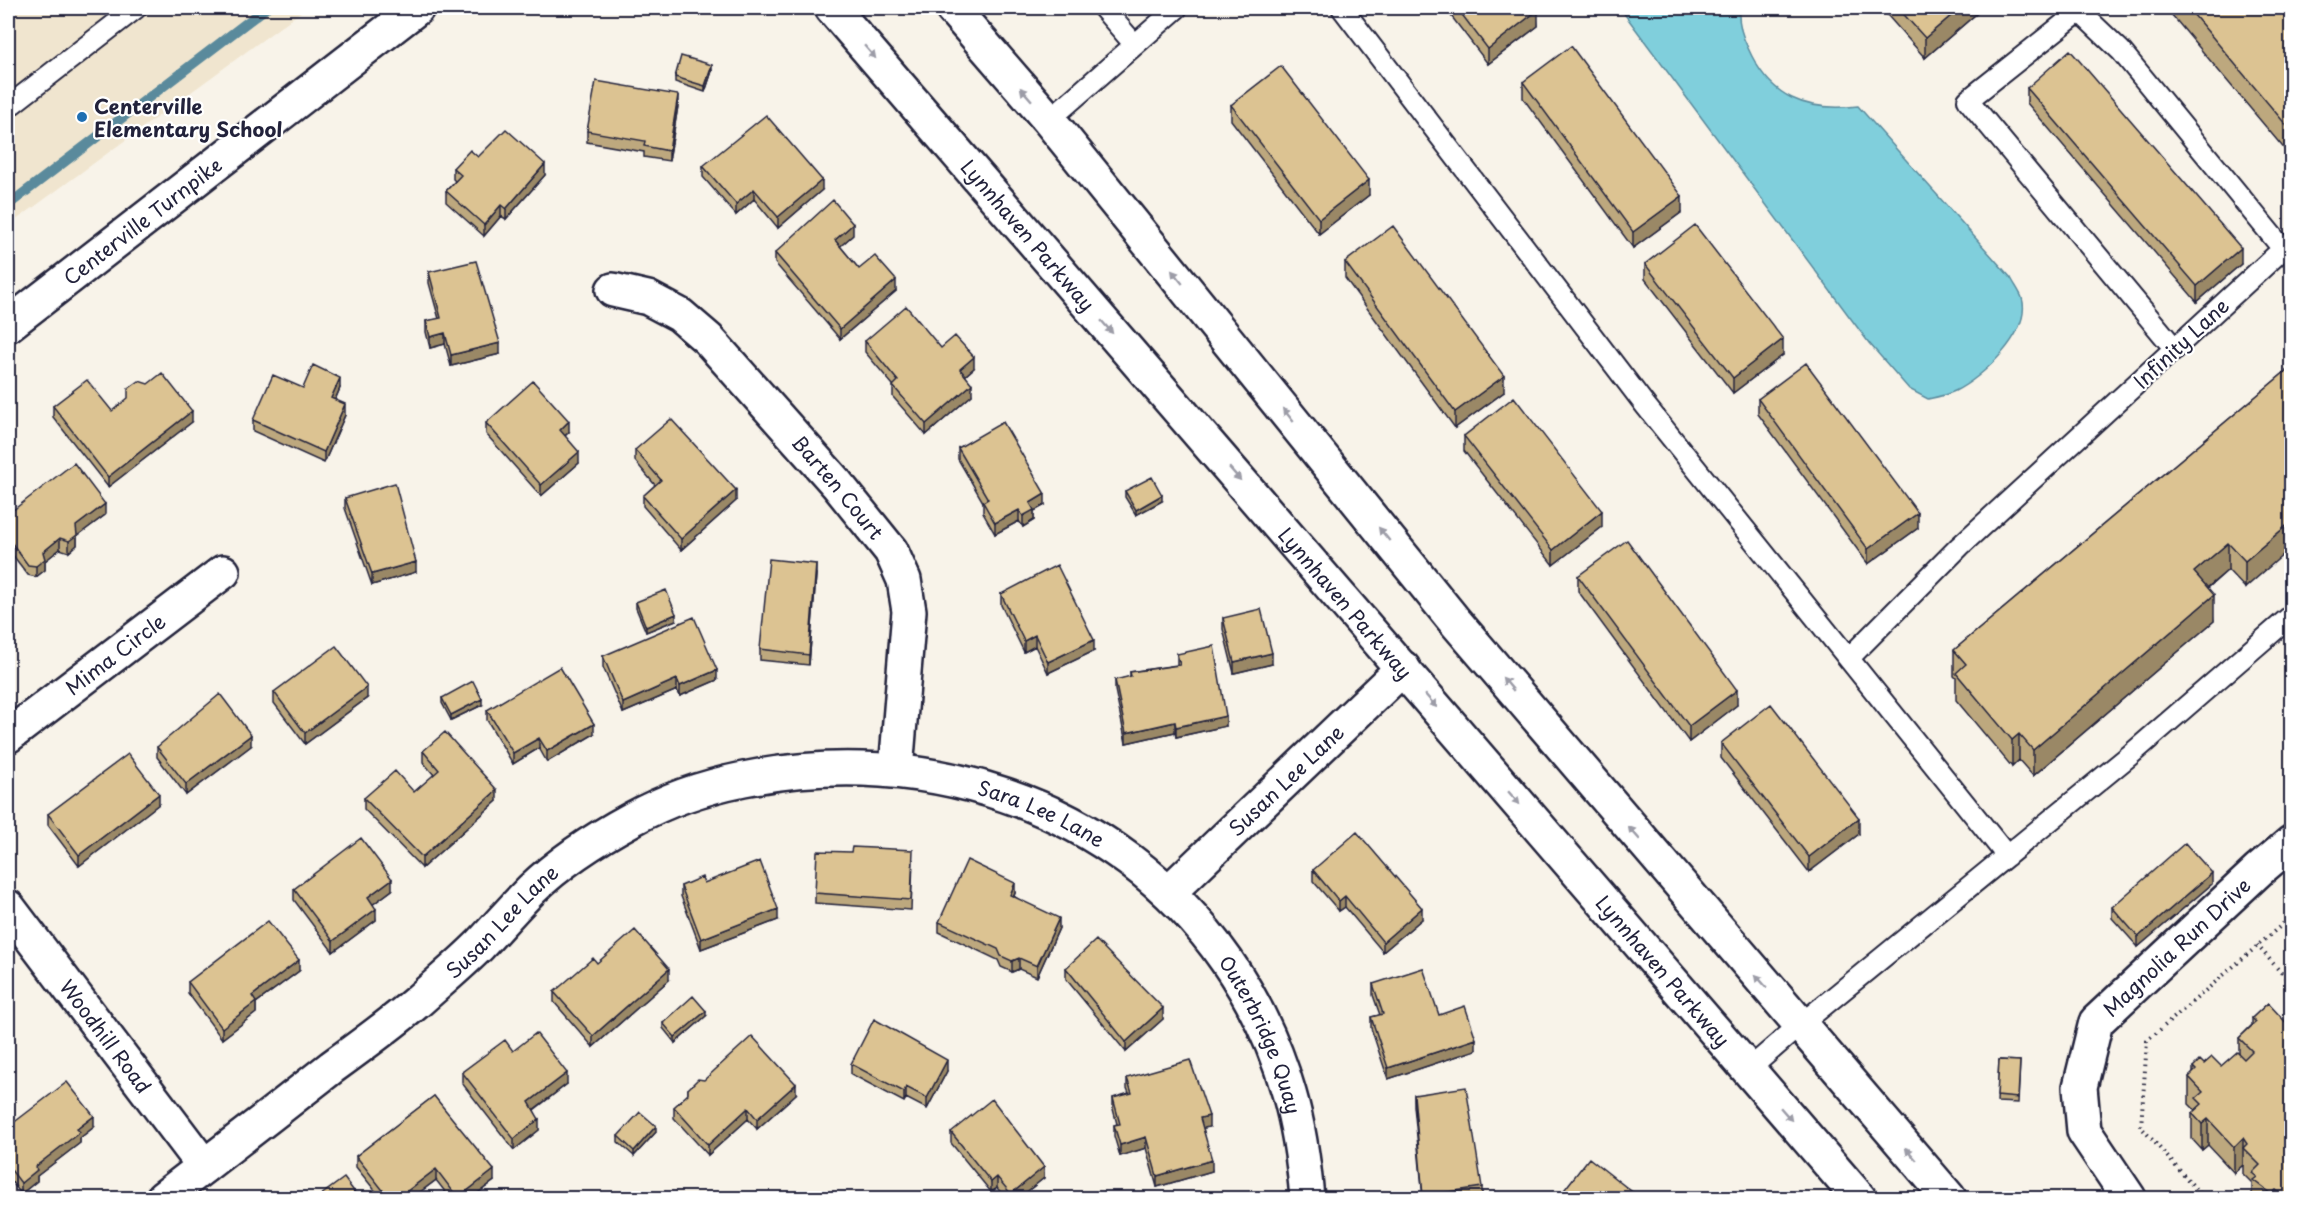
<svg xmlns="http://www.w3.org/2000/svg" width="2299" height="1206" font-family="'Playpen Sans',sans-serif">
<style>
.built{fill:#f0e5cf}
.water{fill:#80cfdc;stroke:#5a8a9c;stroke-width:1.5}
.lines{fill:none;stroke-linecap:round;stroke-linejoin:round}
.stream{stroke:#5a8a9c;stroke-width:10}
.service-casing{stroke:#22223b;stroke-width:24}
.minor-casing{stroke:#22223b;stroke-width:38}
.secondary-casing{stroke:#22223b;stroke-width:38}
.path{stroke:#22223b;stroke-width:4;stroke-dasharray:1.5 4.5;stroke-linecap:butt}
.service{stroke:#fff;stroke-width:20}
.minor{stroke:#fff;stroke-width:33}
.secondary{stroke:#fff;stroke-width:33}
.wall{fill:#bda87e;stroke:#22223b;stroke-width:1.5}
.shaded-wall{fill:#9a8866;stroke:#22223b;stroke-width:1.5}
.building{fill:#dcc392;stroke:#22223b;stroke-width:1.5}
.oneway{fill:#9c9ca7}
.poi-dot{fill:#1f6fb2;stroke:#fff;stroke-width:2}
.labels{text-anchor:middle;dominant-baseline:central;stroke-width:4.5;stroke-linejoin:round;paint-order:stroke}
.poi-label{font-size:20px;font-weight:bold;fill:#22223b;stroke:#fff;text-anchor:start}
.street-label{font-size:20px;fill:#22223b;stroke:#fff}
</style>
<rect width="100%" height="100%" fill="#f8f3e9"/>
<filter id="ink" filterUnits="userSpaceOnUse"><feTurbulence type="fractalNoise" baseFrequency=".0167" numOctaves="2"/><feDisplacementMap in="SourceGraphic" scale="12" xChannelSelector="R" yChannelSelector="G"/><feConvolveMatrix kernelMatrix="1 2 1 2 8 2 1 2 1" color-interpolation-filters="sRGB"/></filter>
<g filter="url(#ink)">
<!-- built -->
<path class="built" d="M8,8H306L8,226Z"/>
<!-- water -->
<path class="water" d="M1620,8H1739C1738,21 1742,36 1748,48C1770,98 1806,112 1858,106L2011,278C2014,284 2020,292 2022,298C2032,332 1982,378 1955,391C1947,395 1937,397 1928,399L1909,389L1869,343Z"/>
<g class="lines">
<!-- stream -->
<path class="stream" d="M8,205L266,8"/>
<defs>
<path id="service" d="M1103,8L1135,45
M1342,8L1645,405L2007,856
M2080,11L1968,100L2175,349
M8,107L136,8
M1049,120L1177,8
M1849,658L1960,546L2283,249L2121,51L2076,8
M1748,1070L1800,1025L2129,756L2292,615"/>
<g id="minor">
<path id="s1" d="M613,290L648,298L680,315L708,339L837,484L891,551L904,580L909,611L896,770"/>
<path id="s2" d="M8,736L223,572"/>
<path id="s3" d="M1169,892L1403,668"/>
<path id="s4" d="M8,907L204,1166"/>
<path id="s5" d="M163,1198C219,1155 276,1111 332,1067C361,1046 390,1025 417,1002C438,983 460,965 480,945C497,927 514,907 532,889C561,861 597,838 632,819C700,781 785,767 862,769C1063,776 1232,897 1289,1093C1299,1127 1304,1163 1307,1198"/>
<path id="s6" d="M2129,1198L2084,1131L2080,1087L2096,1022L2259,870L2292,842"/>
</g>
<g id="secondary">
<path id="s7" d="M832,8L1859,1198"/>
<path d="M952,8L1049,120L1453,619L1949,1198"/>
<path id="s8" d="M8,325L417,8"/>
</g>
</defs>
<!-- service casing -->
<use href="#service" class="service-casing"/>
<!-- minor casing -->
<use href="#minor" class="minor-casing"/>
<!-- secondary casing -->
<use href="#secondary" class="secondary-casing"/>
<!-- path -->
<path class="path" d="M2257,945L2292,985
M2204,1198L2141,1127L2147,1041L2292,916"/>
<!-- service -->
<use href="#service" class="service"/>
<!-- minor -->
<use href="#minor" class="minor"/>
<!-- secondary -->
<use href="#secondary" class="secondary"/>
</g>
<!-- wall -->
<path class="wall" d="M1445,8H1536L1538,26L1488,64Z
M1881,8H1983L1925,58Z
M2166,8H2292V158Z
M712,71L705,92L675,82V77Z
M1523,82L1682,212L1633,248L1523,98Z
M2027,88L2241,264L2197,302L2027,103Z
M1231,105L1369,195L1319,234L1231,120Z
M678,106L669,161L644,157V152L587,142V131Z
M478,157L545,175L506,219L501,216L484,236L446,202V191L455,181L453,179V168Z
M703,166L822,190L778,228L754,199L736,215L703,177Z
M853,235L840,246L859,269L896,291L840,339L775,263V253Z
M1345,262L1504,392L1455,428L1345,278Z
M1645,264L1783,355L1733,393L1645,279Z
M429,272L500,354L451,366L445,344L430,348L426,332V321L439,319L429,283Z
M865,341L974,368L965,376L972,395L926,435L893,397V385L865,352Z
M2292,366L2245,588L2228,570L2208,588L2214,621L2033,776L2019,760L2012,767L1956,700V678L1954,676V650Z
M303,388H340L335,400L345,415L324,463L253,431V420Z
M1758,399L1918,528L1868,564L1758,414Z
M53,406L112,411L192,422L108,487L53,417Z
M486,423L569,432L565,436L579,463L541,496L486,434Z
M1464,436L1602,527L1553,565L1464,451Z
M958,448L1045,505L1034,511V520L1023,527L1019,521L995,534L983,513V502L958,459Z
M635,450L736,501L681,550L643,506V496L655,485L635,461Z
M1125,491L1162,501L1136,515L1125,497Z
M345,498L416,572L372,585L345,508Z
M8,514L105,515L77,536V545L69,552L60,549L45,561V570L36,577L28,575L8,549Z
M816,575L809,665L760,660V649Z
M1578,576L1737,705L1689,742L1578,591Z
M1001,594L1094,651L1048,673L1035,646L1024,652L1001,605Z
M636,602L676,620L646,632L636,608Z
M1223,618L1272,664L1234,673L1223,629Z
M1177,654L1226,726L1176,737L1175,732L1126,743L1115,690V680L1130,677V672L1177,665Z
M603,656L717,680L680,696L677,690L623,713L603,667Z
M274,692L367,698L305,744L274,703Z
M442,698L482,705L451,720L442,703Z
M487,710L594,734L547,762L539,748L513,764L487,720Z
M1721,743L1859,834L1809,872L1721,758Z
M251,746L186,795L157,757V747Z
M423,751L497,801L422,868L364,809V798L414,792L434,775L423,762Z
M159,804L79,866L48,825V814Z
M913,860L911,910L815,903V893Z
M1313,870L1422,919L1383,952L1345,907L1339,911L1313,881Z
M704,883L778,920L701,949L681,896V886Z
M2212,884L2138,947L2112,918V907Z
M294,889L392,890L373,904L376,920L333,952L294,900Z
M1015,893L1014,896L1059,928L1037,977L1019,969L1012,972L1001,967L998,960L939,932V922Z
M597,963L669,980L593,1047L554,1002V992Z
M1066,968L1163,1019L1126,1052L1066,979Z
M299,971L256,1003V1013L222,1039L188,993V982Z
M1373,984L1439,1015L1476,1050L1388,1079L1371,1028V1017L1380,1015L1373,995Z
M2268,1003L2292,1198H2252V1183L2243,1174V1165L2234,1173L2208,1145L2202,1150L2192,1139V1113L2195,1110L2189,1104V1077L2193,1074V1067L2204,1064L2221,1066L2239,1054V1038L2252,1025V1018Z
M706,1016L675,1043L663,1028V1023Z
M513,1051L567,1084L534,1110L539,1130L514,1150L462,1083V1072Z
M1999,1060L2020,1061L2018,1103L1997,1102Z
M851,1064L947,1071L927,1109L906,1098L904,1102L851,1074Z
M1127,1078L1209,1127L1203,1128L1212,1171L1157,1187L1146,1148L1120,1156L1114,1136V1125L1117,1124L1113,1109V1098L1129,1093L1127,1088Z
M688,1089L796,1094L757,1129L748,1119L708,1155L674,1118V1107L688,1095Z
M1414,1095L1482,1187V1197L1475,1198H1423L1414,1106Z
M434,1096L494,1181L471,1198H450L436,1180L412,1198H381L356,1167V1156Z
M8,1127H94L80,1138V1143L37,1176V1181L21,1194L8,1177Z
M656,1132L634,1156L618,1142V1136Z
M951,1132L1044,1178L1019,1198H1006L997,1188L991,1192L951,1143Z"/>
<!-- shaded-wall -->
<path class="shaded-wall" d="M1960,8H1983L1925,58V38Z
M1538,10V26L1488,64V49Z
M712,65V71L705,92V86Z
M678,95V106L669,161V151Z
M545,164V175L506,219V209Z
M822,180V190L778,228V217Z
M1369,180V195L1319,234V219Z
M754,189V199L736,215V204Z
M1682,196V212L1633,248V232Z
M501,205V216L484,236V225Z
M853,224V235L835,251V240Z
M2241,248V264L2197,302V286Z
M896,280V291L840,339V329Z
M445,333V344L430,348V337Z
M1783,339V355L1733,393V378Z
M500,343V354L451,366V355Z
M974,357V368L960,380V369Z
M1504,376V392L1455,428V412Z
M340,378V388L331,409V398Z
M972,384V395L926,435V424Z
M345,404V415L324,463V452Z
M192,411V422L108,487V477Z
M569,421V432L560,440V430Z
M579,452V463L541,496V485Z
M736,490V501L681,550V539Z
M1045,494V505L1034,511V520L1023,527V516L1030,503Z
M1162,495V501L1136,515V510Z
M105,504V515L77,536V545L69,552V541L76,526Z
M1019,510V521L995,534V523Z
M1602,511V527L1553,565V550Z
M1918,513V528L1868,564V549Z
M2292,521V547L2245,588V561Z
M60,538V549L45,561V570L36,577V566L43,552Z
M2228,543V570L2194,599V572Z
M416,562V572L372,585V574Z
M816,564V575L809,665V655Z
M2214,595V621L2033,776V750Z
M13,605V615L8,620V609Z
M676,614V620L646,632V627Z
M1035,635V646L1024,652V641Z
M1094,640V651L1048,673V662Z
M1272,653V664L1234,673V662Z
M717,670V680L680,696V686Z
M677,679V690L623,713V703Z
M367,687V698L305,744V733Z
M1737,690V705L1689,742V726Z
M482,699V705L451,720V715Z
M1226,716V726L1176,737V727Z
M1175,722V732L1126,743V733Z
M594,724V734L547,762V751Z
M2019,734V760L2012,767V740Z
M251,735V746L186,795V784Z
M539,738V748L513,764V753Z
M497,790V801L422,868V857Z
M159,794V804L79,866V855Z
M1859,818V834L1809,872V857Z
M2212,873V884L2138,947V937Z
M392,879V890L368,908V897Z
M1015,883V893L1010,905V895Z
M1345,896V907L1339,911V901Z
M1422,908V919L1383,952V942Z
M376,909V920L333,952V941Z
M778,909V920L701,949V939Z
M1059,918V928L1037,977V966Z
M1019,958V969L1012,972V961Z
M299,960V971L256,1003V1013L222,1039V1028L252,996Z
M669,969V980L593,1047V1036Z
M1163,1008V1019L1126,1052V1042Z
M706,1011V1016L675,1043V1037Z
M1476,1039V1050L1388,1079V1068Z
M947,1060V1071L927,1109V1098Z
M567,1073V1084L529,1113V1102Z
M796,1084V1094L757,1129V1119Z
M906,1087V1098L904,1102V1092Z
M748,1108V1119L708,1155V1145Z
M94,1116V1127L80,1138V1143L37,1176V1181L21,1194V1183L35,1167L77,1129Z
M1209,1116V1127L1200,1129V1118Z
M539,1119V1130L514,1150V1139Z
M2208,1119V1145L2202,1150V1124Z
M656,1126V1132L634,1156V1151Z
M1146,1137V1148L1120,1156V1145Z
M2243,1138V1165L2234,1173V1147Z
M1212,1160V1171L1157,1187V1176Z
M1044,1167V1178L1019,1198H1011V1194Z
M436,1169V1180L412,1198H398Z
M494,1170V1181L471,1198H458Z
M997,1177V1188L991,1192V1182Z
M2276,1190V1198H2271V1194Z"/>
<!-- building -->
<path class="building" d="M1457,8H1536L1538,10L1488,49Z
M1898,8H1960L1925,38Z
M2188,8H2292V132Z
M1571,46L1682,196L1633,232L1523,82Z
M2070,50L2241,248L2197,286L2027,88Z
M681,56L712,65L705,86L675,77Z
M1281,66L1369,180L1319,219L1231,105Z
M596,81L678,95L669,151L644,146L645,141L587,131Z
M766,115L822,180L778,217L754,189L736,204L703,166Z
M506,129L545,164L506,209L501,205L484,225L446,191L461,175L453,168L470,150L478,157Z
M833,200L853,224L835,240L859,269L875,256L896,280L840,329L775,253Z
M1695,225L1783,339L1733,378L1645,264Z
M1393,226L1504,376L1455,412L1345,262Z
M476,261L500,343L451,355L445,333L430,337L426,321L441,318L429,272Z
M906,306L941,348L955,336L974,357L960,369L972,384L926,424L893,386L898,381L865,341Z
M1806,363L1918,513L1868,549L1758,399Z
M313,365L340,378L331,398L345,404L324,452L253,420L273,375L303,388Z
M2292,366V521L2245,561L2228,543L2194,572L2214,595L2033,750L2019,734L2012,740L1956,673L1966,664L1954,650Z
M162,373L192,411L108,477L53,406L87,380L112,411L128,398V389L139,381L148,384Z
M533,381L569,421L560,430L579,452L541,485L486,423Z
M1514,397L1602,511L1553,550L1464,436Z
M671,419L736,490L681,539L643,496L661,480L635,450Z
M1003,422L1045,494L1030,503L1034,510L1023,516L1019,510L995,523L983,502L988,499L958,448Z
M74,463L105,504L76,526L77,535L69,541L60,538L43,552L45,559L36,566L28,565L8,538V514Z
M1152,477L1162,495L1136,510L1125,491Z
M395,483L416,562L372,574L345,498Z
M1627,540L1737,690L1689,726L1578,576Z
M769,559L816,564L809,655L760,649Z
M1057,565L1094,640L1048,662L1035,635L1024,641L1001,594Z
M666,590L676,614L646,627L636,602Z
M8,597L13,605L8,609Z
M1261,609L1272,653L1234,662L1223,618Z
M694,617L717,670L680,686L677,679L623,703L603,656Z
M336,646L367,687L305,733L274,692Z
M1214,646L1226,716L1176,727L1175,722L1126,733L1115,680L1131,676L1130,672L1180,665L1177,654Z
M560,667L594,724L547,751L539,738L513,753L487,710Z
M473,681L482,699L451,715L442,698Z
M220,694L251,735L186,784L157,747Z
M1771,704L1859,818L1809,857L1721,743Z
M445,732L497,790L422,857L364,798L395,771L414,792L439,770L423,751Z
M128,754L159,794L79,855L48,814Z
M1357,832L1422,908L1383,942L1345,896L1339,901L1313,870Z
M361,838L392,879L368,897L376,909L333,941L294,889Z
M2185,843L2212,873L2138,937L2112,907Z
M852,847L913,850L911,900L815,893L817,851L851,852Z
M967,860L1015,883L1010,895L1059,918L1037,966L1019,958L1012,961L1001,956L998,949L939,922Z
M760,861L778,909L701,939L681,886L702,877L704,883Z
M268,921L299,960L252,996L256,1002L222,1028L188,982Z
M635,930L669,969L593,1036L554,992L593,958L597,963Z
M1096,940L1163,1008L1126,1042L1066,968Z
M1423,968L1439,1015L1465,1006L1476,1039L1388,1068L1371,1017L1383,1014L1373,984Z
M693,996L706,1011L675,1037L663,1023Z
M2268,1003L2292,1029V1198H2284L2276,1190L2271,1194L2253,1180L2257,1177L2252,1173L2260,1165L2243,1148L2247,1144L2243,1138L2234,1147L2208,1119L2202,1124L2192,1113L2202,1104L2196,1098L2203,1092L2189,1077L2196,1070L2193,1067L2200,1060L2204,1064L2212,1057L2221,1066L2237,1052L2244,1059L2252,1051L2239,1038L2256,1022L2252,1018Z
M874,1019L947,1060L927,1098L906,1087L904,1092L851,1064Z
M536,1033L567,1073L529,1102L539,1119L514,1139L462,1072L505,1040L513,1051Z
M752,1036L796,1084L757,1119L748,1108L708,1145L674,1107L688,1094V1089L698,1079L704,1080Z
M1190,1060L1209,1116L1200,1118L1212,1160L1157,1176L1146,1137L1120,1145L1114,1125L1120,1124L1113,1098L1132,1093L1127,1078Z
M1999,1060L2020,1061L2018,1098L1997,1096Z
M67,1082L94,1116L77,1129L80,1132L35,1167L37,1170L21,1183L8,1166V1127Z
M1466,1087L1482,1187L1423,1196L1414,1095Z
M434,1096L494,1170L458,1198L436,1169L398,1198H389L356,1156Z
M992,1099L1044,1167L1011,1194L997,1177L991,1182L951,1132Z
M640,1112L656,1126L634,1151L618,1136Z
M1589,1158L1640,1198H1558Z
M344,1178L359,1198H317Z"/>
<!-- one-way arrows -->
<defs><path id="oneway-solid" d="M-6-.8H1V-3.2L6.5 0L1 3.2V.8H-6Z" transform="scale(1.5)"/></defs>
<g class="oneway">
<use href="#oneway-solid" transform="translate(870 52) rotate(49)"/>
<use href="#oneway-solid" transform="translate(1026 94) rotate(-131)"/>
<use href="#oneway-solid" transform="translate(1177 277) rotate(-129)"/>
<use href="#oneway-solid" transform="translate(1107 327) rotate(49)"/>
<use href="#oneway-solid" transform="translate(1288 415) rotate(-129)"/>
<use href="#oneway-solid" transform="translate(1235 474) rotate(49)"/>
<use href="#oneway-solid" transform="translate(1384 534) rotate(-129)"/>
<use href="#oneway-solid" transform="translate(1508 684) rotate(-130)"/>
<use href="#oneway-solid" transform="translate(1431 701) rotate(49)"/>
<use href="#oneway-solid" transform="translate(1514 798) rotate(49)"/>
<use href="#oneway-solid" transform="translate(1634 833) rotate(-131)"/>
<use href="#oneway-solid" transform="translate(1761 981) rotate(-131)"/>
<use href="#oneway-solid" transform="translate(1786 1114) rotate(49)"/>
<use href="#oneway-solid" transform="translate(1911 1154) rotate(-131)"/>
</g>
</g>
<!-- markers -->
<circle class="poi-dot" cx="82" cy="117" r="6"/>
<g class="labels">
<!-- poi labels -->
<g class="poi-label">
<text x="94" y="106">Centerville<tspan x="94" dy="23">Elementary School</tspan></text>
</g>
<!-- street labels -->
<g class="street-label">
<text stroke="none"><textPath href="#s8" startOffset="170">Centerville Turnpike</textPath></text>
<text stroke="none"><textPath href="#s7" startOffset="300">Lynnhaven Parkway</textPath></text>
<text transform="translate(2181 343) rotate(-43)">Infinity Lane</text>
<text stroke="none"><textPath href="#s1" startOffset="306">Barten Court</textPath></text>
<text stroke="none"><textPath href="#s7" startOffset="786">Lynnhaven Parkway</textPath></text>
<text stroke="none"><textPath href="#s2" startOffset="135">Mima Circle</textPath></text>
<text stroke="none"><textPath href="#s3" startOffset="162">Susan Lee Lane</textPath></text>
<text stroke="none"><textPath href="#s5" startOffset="1029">Sara Lee Lane</textPath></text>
<text stroke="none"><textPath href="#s5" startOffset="438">Susan Lee Lane</textPath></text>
<text stroke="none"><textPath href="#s6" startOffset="302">Magnolia Run Drive</textPath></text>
<text stroke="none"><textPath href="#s7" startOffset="1272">Lynnhaven Parkway</textPath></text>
<text stroke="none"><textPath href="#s4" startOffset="162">Woodhill Road</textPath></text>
<text stroke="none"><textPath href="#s5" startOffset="1352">Outerbridge Quay</textPath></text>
</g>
</g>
<!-- margin -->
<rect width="2299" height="1206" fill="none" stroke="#fff" stroke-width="30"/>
<rect x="15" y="15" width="2269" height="1176" fill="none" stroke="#22223b" stroke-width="2" filter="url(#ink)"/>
</svg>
